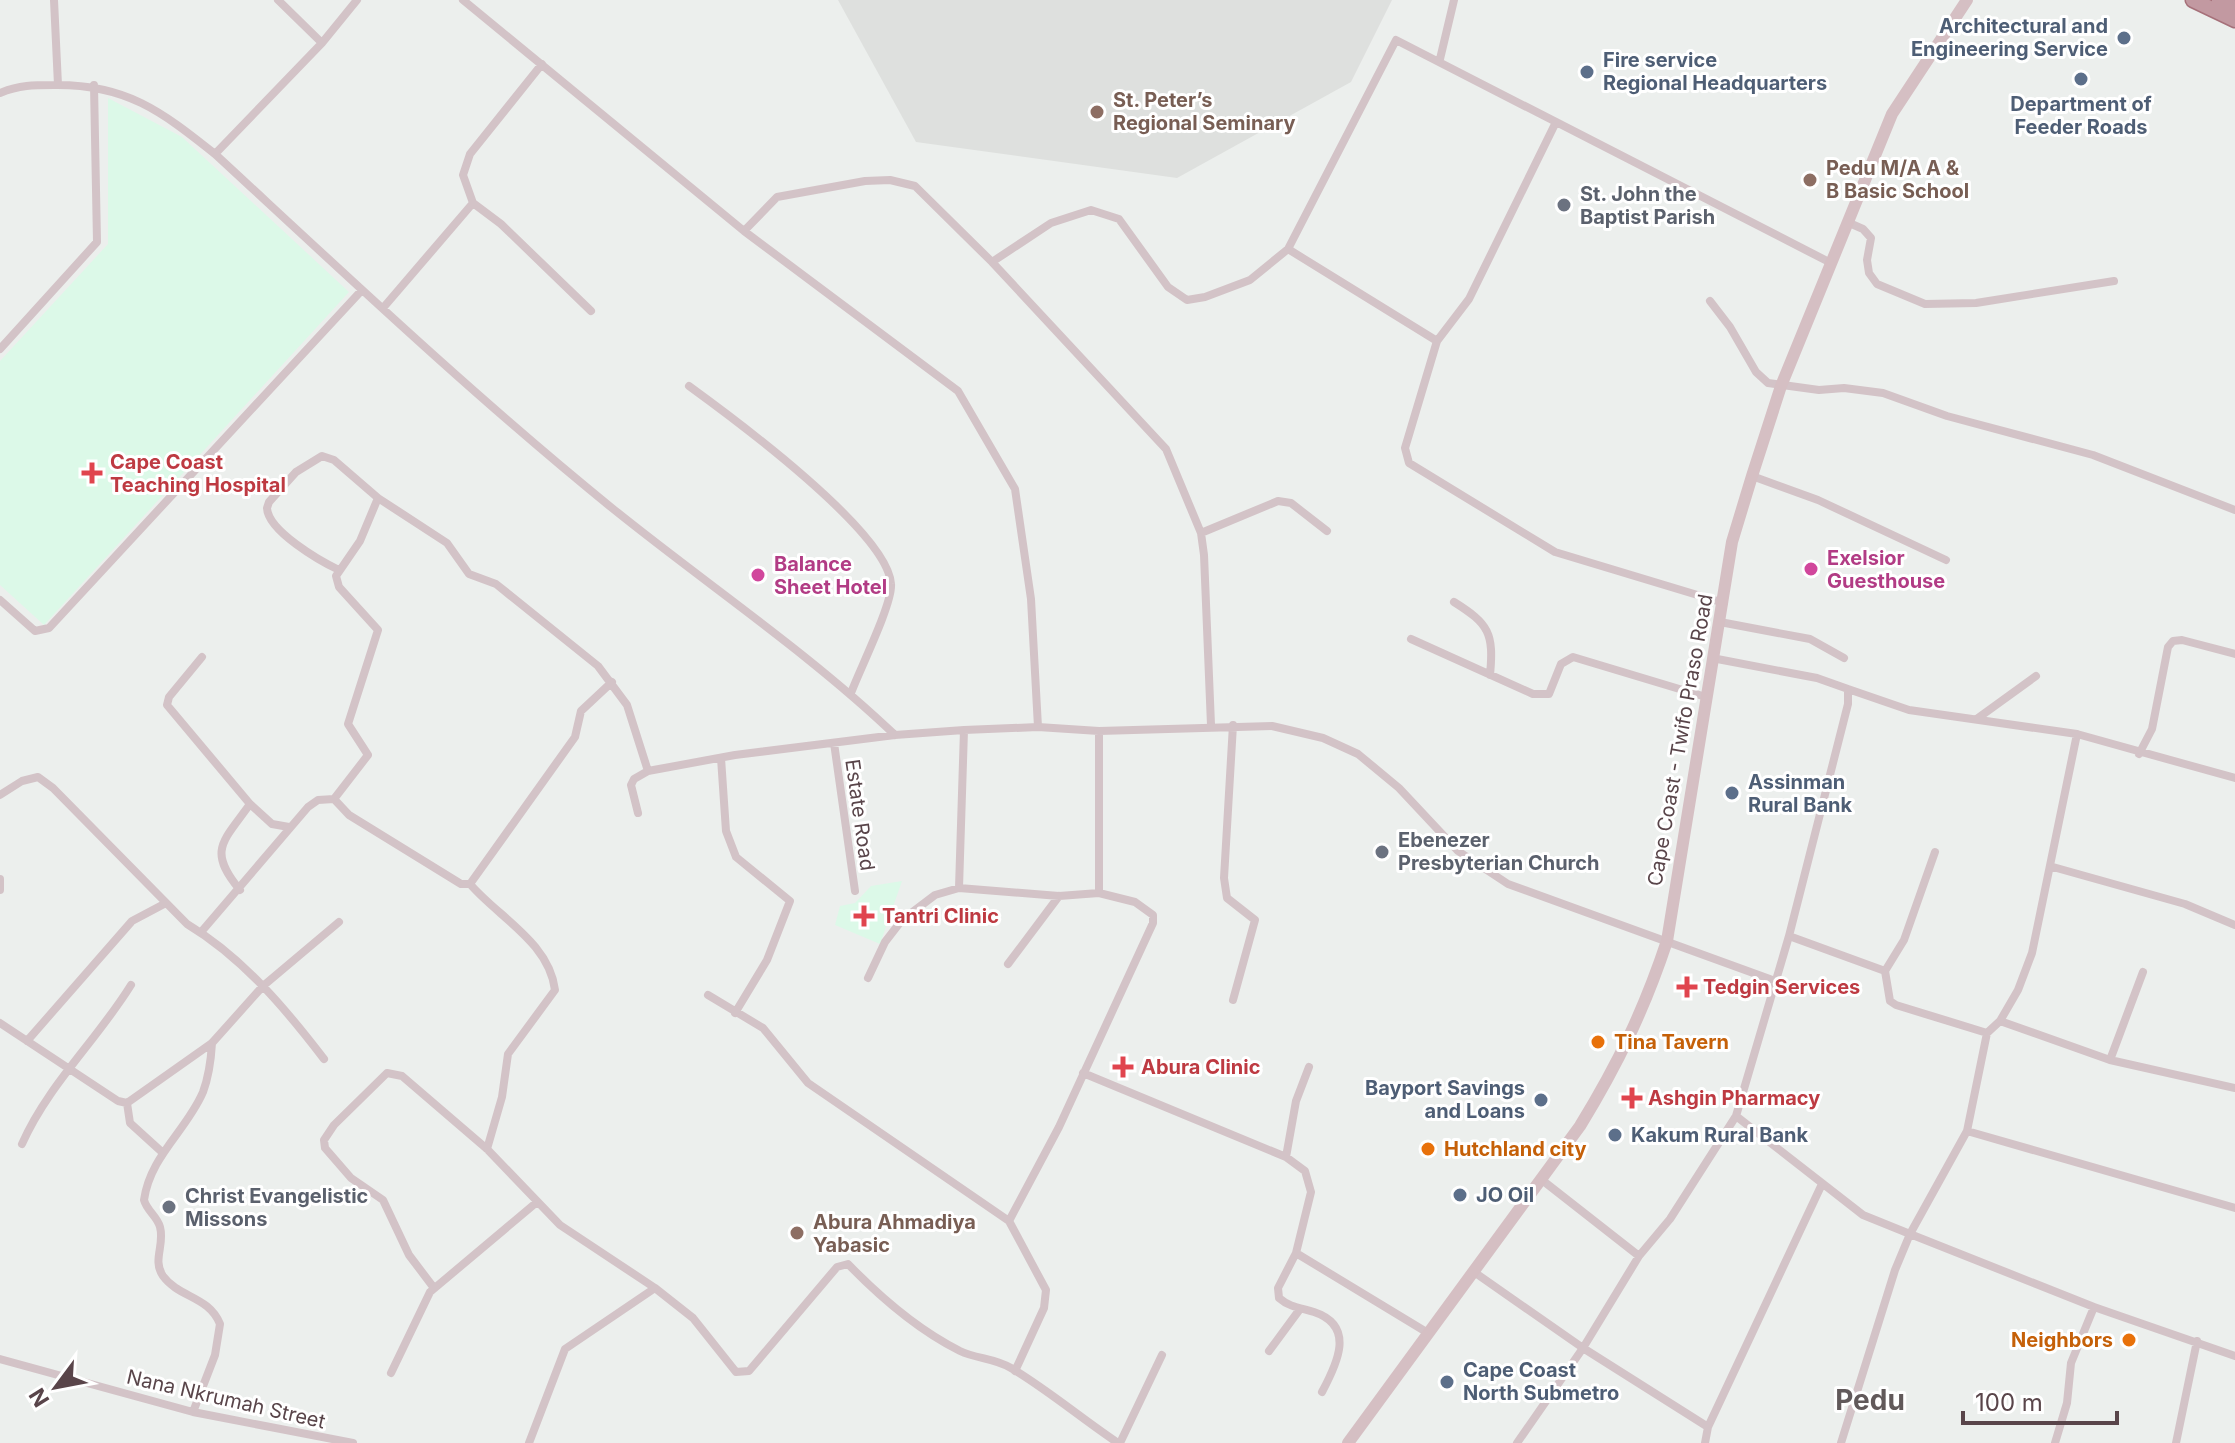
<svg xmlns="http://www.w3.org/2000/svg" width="2235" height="1443" font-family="Inter,sans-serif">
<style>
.education{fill:#dee0de}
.medical{fill:#dcf9e8}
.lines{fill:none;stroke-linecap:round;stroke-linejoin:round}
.trunk-casing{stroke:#a6717a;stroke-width:17}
.minor{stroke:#d3c3c7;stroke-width:8}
.secondary{stroke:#d5bfc3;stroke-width:12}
.trunk{stroke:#c299a1;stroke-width:14}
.service-dot{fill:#5c6f8a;stroke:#fff;stroke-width:3}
.education-dot{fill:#8d6e63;stroke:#fff;stroke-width:3}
.worship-dot{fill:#6b7280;stroke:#fff;stroke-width:3}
.health-dot{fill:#e0444e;stroke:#fff;stroke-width:3}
.hotel-dot{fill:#d1479c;stroke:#fff;stroke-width:3}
.food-dot{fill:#e8710a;stroke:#fff;stroke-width:3}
.labels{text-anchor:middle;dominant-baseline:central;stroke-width:6;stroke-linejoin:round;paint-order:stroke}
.service-label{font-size:20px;font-weight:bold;fill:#4e5e75;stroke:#fff;text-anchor:start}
.education-label{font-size:20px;font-weight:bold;fill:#785e54;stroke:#fff;text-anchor:start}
.worship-label{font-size:20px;font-weight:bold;fill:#5b616d;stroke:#fff;text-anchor:start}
.health-label{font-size:20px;font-weight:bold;fill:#be3a42;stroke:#fff;text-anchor:start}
.hotel-label{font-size:20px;font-weight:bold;fill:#b23c85;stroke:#fff;text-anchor:start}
.street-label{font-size:20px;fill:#59454a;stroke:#fff}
.food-label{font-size:20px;font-weight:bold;fill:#c56008;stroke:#fff;text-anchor:start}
.district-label{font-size:28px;font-weight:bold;fill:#61595a;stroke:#fff}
</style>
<rect width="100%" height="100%" fill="#ecefed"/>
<!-- education -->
<path class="education" d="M838,0H1392L1351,82L1177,178L916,142Z"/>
<!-- medical -->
<path class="medical" d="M108,98L182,137L349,292L44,625L0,585V361L108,244Z
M902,881L880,944L835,925L840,906L855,903L871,886Z"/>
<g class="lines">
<defs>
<path id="trunk" d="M2193,0L2235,20
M2219,0L2235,8"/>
</defs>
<!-- trunk casing -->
<use href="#trunk" class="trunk-casing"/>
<!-- minor -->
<path class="minor" d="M54,0L58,85
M278,0L322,43
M463,0L744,231L958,391L1015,489L1031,599L1038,727
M1440,59L1454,0
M0,93C19,85 34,85 54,85C126,84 161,111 215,154C345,274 474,396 612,508C706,584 808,652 895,735
M215,154L322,43L357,0
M473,203L463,175L470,154L542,64
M1847,222L1863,229L1871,238L1867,260L1869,273L1877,284L1925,304L1976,303L2114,281
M744,231L777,197L865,181L890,180L915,186L992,262
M1288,249L1437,341L1469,299L1556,122
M1710,301L1730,327L1756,372L1768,383L1819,390L1844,388L1883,393L1947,416L2093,455L2235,510
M383,308L473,203L501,224L591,311
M1437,341L1405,448L1409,463L1555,552L1724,603
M0,349L97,242L94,85
M689,386C733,418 888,532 891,584C893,603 859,671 851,693
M1752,476L1818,500L1946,560
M1201,533L1278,501L1291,503L1327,531
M339,570C320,561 268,531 267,508L269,502L296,472L322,456L334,460L378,498
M0,600L35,631L49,628L362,290
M1454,602C1489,624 1494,633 1490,675
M1720,622L1810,639L1844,658
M1411,639L1533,694H1549L1561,664L1573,657L1706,697
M202,657L169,697L167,705L250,804L272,824L289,827
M1712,658L1817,678L1848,689V704L1789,936
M1848,689L1909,710L2077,734L2235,778
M1978,718L2036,676
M1211,725L1204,555L1201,533L1166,449L992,262L1051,223L1091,210L1119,219L1168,287L1187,300L1205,297L1250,280L1288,249L1396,40L1831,263
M1233,725L1224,878L1227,898L1255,920L1233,1000
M834,743L855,891
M2139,754L2152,729L2168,647L2173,641L2182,640L2235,654
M721,758L726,831L736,857L790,901L767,960L735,1013
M0,795L22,781L38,777L53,788L187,924C242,957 285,1008 324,1059
M334,799L368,755L348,724L378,630L339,587L336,576L360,541L378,498L447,543L469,574L496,584L598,666L627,705L648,771
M638,813L631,785L634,779L648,771L735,755L895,735L964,730L1038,727L1099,731L1272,726L1323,738L1358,754L1399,788L1458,851L1508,884L1778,982
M2053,867L2185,904L2235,925
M0,879V890
M470,884C498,917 549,942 555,990L508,1054L502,1097L487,1149
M959,888L964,730
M240,890C207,850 223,842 250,804
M1099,893V731
M202,931L308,807L318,800L334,799L349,815L461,884H470L575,737L581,711L612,682
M1008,964L1059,896
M1885,971L1890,1001L1896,1005L1987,1033
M868,978L885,942L902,920L935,895L959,888L1059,896L1099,893L1135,902L1153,915V923L1059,1127L1009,1221L1046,1290L1044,1308L1015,1371
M708,995L763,1028L808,1083L1009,1221
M2000,1021L2110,1060L2143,972
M0,1023L118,1101L127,1103L212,1043L263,986L339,922
M27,1041L132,921L166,903
M2110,1060L2235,1088
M1083,1073L1286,1157L1305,1171L1311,1192L1296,1253L1428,1333
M127,1103L130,1123L163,1153
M1736,1116L1863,1215L1910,1234L1967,1131L1987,1033L2000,1021L2018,990L2032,953L2077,734
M1967,1131L2235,1208
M22,1144C48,1085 97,1040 131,985
M1286,1157L1296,1101L1309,1067
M1542,1180L1639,1256L1670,1219L1736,1116L1789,936L1885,971L1904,940L1935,852
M1296,1253L1278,1288L1279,1298C1289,1307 1301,1308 1314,1312C1356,1326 1337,1364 1322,1392
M1474,1272L1583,1348L1639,1256
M434,1288L409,1255L383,1200L351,1178L325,1148L324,1140L334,1125L387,1073L402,1076L487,1149L560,1225L655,1288L565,1349L529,1443
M655,1288L693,1318L736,1372L749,1371L837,1267L848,1264C880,1297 918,1330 960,1351C977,1359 994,1358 1011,1368C1048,1390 1082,1419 1118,1443
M1269,1351L1300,1309
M0,1359L193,1412L353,1443
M391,1373L430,1292L537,1202
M193,1412L215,1355L220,1324C209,1296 179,1298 163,1276C152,1260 165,1245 160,1227C157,1216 147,1211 144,1200C150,1156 187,1130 203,1092C209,1076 211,1060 212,1043
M1120,1443L1162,1355
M1517,1443L1583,1348L1708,1427
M1705,1443L1708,1427L1822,1184
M1841,1443L1895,1270L1910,1234L2094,1307L2235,1356
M2055,1443L2067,1403L2071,1363L2094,1307
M2176,1443L2197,1341"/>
<!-- secondary -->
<path class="secondary" d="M1348,1443L1580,1126C1618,1064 1644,1010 1667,941L1732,542L1752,476L1781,386L1892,114L1967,0"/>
<!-- trunk -->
<use href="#trunk" class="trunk"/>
</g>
<!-- markers -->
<g class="service-dot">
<circle cx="2124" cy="38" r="8"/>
<circle cx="1587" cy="72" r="8"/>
<circle cx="2081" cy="79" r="8"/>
<circle cx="1732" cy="793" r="8"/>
<circle cx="1541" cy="1100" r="8"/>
<circle cx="1615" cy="1135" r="8"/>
<circle cx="1460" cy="1195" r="8"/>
<circle cx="1447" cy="1382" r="8"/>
</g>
<g class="education-dot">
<circle cx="1097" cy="112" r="8"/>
<circle cx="1810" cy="180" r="8"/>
<circle cx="797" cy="1233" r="8"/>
</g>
<g class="worship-dot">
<circle cx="1564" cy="205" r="8"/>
<circle cx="1382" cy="852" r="8"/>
<circle cx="169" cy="1207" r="8"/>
</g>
<g class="health-dot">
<path d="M88 461h8v8h8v8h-8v8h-8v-8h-8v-8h8z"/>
<path d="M860 904h8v8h8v8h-8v8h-8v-8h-8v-8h8z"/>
<path d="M1683 975h8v8h8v8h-8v8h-8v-8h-8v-8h8z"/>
<path d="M1119 1055h8v8h8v8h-8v8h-8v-8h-8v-8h8z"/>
<path d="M1628 1086h8v8h8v8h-8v8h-8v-8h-8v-8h8z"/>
</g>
<g class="hotel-dot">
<circle cx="1811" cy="569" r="8"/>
<circle cx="758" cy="575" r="8"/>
</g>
<g class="food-dot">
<circle cx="1598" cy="1042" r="8"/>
<circle cx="1428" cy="1149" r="8"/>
<circle cx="2129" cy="1340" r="8"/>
</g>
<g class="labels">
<!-- service labels -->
<g class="service-label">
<text x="2108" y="26" text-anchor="end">Architectural and<tspan x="2108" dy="23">Engineering Service</tspan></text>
<text x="1603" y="60">Fire service<tspan x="1603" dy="23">Regional Headquarters</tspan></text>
<text x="2081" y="104" text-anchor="middle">Department of<tspan x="2081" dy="23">Feeder Roads</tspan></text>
<text x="1748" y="782">Assinman<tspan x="1748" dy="23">Rural Bank</tspan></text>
<text x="1525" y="1088" text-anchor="end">Bayport Savings<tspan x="1525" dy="23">and Loans</tspan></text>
<text x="1631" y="1135">Kakum Rural Bank</text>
<text x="1476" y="1195">JO Oil</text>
<text x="1463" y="1370">Cape Coast<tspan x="1463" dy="23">North Submetro</tspan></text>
</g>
<!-- education labels -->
<g class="education-label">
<text x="1113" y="100">St. Peter’s<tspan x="1113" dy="23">Regional Seminary</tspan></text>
<text x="1826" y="168">Pedu M/A A &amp;<tspan x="1826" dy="23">B Basic School</tspan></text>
<text x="813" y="1222">Abura Ahmadiya<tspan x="813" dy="23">Yabasic</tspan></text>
</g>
<!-- worship labels -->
<g class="worship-label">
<text x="1580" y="194">St. John the<tspan x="1580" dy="23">Baptist Parish</tspan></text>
<text x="1398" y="840">Ebenezer<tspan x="1398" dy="23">Presbyterian Church</tspan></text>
<text x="185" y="1196">Christ Evangelistic<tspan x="185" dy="23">Missons</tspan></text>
</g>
<!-- health labels -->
<g class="health-label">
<text x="110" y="462">Cape Coast<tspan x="110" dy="23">Teaching Hospital</tspan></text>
<text x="882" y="916">Tantri Clinic</text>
<text x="1703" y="987">Tedgin Services</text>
<text x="1141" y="1067">Abura Clinic</text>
<text x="1648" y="1098">Ashgin Pharmacy</text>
</g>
<!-- hotel labels -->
<g class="hotel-label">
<text x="1827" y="558">Exelsior<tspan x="1827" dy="23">Guesthouse</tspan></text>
<text x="774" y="564">Balance<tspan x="774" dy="23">Sheet Hotel</tspan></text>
</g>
<!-- street labels -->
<g class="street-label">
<text transform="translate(1680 740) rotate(-80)">Cape Coast - Twifo Praso Road</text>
<text transform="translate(860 815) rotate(82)">Estate Road</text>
<text transform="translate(226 1399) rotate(13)">Nana Nkrumah Street</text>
</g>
<!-- food labels -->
<g class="food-label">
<text x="1614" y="1042">Tina Tavern</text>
<text x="1444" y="1149">Hutchland city</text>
<text x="2113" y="1340" text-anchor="end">Neighbors</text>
</g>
<!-- district labels -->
<g class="district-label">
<text x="1870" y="1400">Pedu</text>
</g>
</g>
<!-- north arrow -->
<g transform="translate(56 1387) rotate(238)" stroke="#ffffff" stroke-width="6" paint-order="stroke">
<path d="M0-6L14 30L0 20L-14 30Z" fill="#59454a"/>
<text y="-12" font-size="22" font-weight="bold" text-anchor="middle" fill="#59454a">N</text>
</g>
<!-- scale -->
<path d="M1963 1411v12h154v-12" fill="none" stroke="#59454a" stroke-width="4"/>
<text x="1975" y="1411" font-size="24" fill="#59454a" stroke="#ffffff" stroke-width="6" paint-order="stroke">100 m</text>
</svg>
